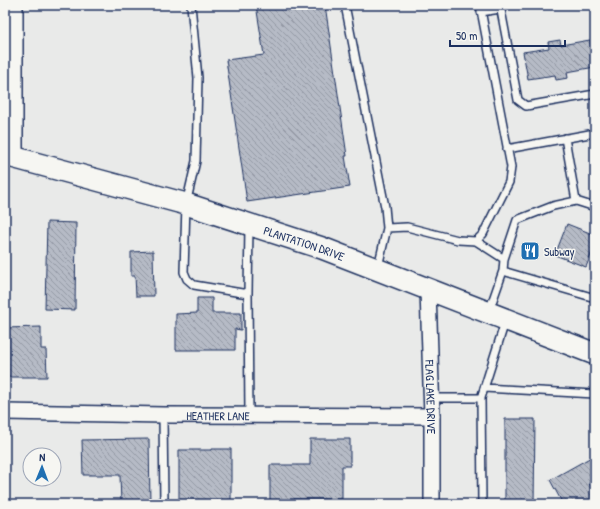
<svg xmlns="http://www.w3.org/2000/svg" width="600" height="509" font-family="'Patrick Hand',sans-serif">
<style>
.building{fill:url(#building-back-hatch);stroke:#1b2f5e}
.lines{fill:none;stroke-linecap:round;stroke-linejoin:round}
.lane-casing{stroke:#1b2f5e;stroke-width:10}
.street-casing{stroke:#1b2f5e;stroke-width:18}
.secondary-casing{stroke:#1b2f5e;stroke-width:24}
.lane{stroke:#f6f6f2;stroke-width:7}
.street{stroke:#f6f6f2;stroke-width:15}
.secondary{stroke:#f6f6f2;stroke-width:21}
.labels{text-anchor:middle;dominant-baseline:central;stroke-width:3;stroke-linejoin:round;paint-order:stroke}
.street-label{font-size:12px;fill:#1b2f5e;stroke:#f6f6f2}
.poi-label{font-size:12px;fill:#1b2f5e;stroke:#f6f6f2;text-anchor:start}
</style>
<defs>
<pattern id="building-back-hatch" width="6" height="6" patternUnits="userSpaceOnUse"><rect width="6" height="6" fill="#b6bbc6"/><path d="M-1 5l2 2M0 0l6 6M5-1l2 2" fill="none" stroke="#9398a4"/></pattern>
</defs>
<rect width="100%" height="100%" fill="#e9eae9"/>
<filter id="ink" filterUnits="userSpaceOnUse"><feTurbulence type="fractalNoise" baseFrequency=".025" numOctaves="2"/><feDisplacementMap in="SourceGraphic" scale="8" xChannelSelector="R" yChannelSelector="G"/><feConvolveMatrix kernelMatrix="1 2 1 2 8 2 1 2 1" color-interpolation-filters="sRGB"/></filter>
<g filter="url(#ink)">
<!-- building -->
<path class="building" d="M256,5H325L347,156H345L350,187L247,202L226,60L264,55Z
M560,40L561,45L590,40L595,67L567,72L568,78L556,80L555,75L528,79L523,52L549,48L548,42Z
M47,222L76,223L75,310L45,309Z
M567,224L595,235V245L586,267L555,255Z
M153,251L154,296H136L135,276H131V252Z
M197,298H212V313H241V330L235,329V350H176V314L197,313Z
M41,327V349H46L47,377H5V328Z
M505,419H535L534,504H505Z
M149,439L150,504H121L120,475H83L82,440Z
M310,439H350V466H342V499H294V504H270V465H310Z
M211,449H231V504H179V450H211Z
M595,455V480L589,483L595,494V504H563L550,480Z"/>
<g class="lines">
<defs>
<path id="lane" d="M191,5L198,78L196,161L186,204L184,272L187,279L194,285L248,294
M345,5L385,207L387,228L378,267
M500,5L518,100L526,106L595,94
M481,12L500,9
M565,138L576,201
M507,149L595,133
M249,226L248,294L249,416
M387,228L407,227L458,240L476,241L483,234L509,182L511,167L480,5
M476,241L504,259
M503,271L504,259L517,220L553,206L576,201L595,207
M489,311L503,271L595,298
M484,388L595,394
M431,398H481
M163,415L164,504
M482,504L481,398L505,322"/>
<g id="street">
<path d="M15,5V158"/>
<path id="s1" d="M428,290L432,416V504"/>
<path id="s2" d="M5,412L163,415L432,416"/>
</g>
<g id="secondary">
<path id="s3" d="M5,155L186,204L322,248L595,354"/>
</g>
</defs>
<!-- lane casing -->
<use href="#lane" class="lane-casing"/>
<!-- street casing -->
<use href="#street" class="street-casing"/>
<!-- secondary casing -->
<use href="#secondary" class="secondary-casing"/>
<!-- lane -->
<use href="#lane" class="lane"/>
<!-- street -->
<use href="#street" class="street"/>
<!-- secondary -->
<use href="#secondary" class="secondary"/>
</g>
</g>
<!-- icons -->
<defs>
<symbol id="restaurant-square" viewBox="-11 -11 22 22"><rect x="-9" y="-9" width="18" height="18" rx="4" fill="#1f6fb2" stroke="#f6f6f2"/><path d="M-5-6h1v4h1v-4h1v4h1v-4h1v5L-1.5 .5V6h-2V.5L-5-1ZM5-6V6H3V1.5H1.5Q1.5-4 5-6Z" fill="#fff"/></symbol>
</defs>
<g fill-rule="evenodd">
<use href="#restaurant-square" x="519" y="240" width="22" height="22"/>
</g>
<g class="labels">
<!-- street labels -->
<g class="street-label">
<text stroke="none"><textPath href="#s3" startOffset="312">PLANTATION DRIVE</textPath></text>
<text stroke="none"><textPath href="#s1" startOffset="107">FLAG LAKE DRIVE</textPath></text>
<text stroke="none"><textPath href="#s2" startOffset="213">HEATHER LANE</textPath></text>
</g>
<!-- poi labels -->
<g class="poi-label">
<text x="544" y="251">Subway</text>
</g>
</g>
<!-- margin -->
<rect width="600" height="509" fill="none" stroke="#f6f6f2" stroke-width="20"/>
<rect x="10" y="10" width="580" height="489" fill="none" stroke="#1b2f5e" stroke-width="1.5" filter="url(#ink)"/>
<!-- north arrow -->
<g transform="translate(42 467) rotate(1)"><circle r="19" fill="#f6f6f2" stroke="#9ea6b7"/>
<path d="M0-3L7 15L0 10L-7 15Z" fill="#1f6fb2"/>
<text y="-6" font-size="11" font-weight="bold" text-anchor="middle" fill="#1b2f5e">N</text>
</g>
<!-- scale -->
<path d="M450 40v6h115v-6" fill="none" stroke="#1b2f5e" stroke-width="2"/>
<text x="456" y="40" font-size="12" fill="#1b2f5e" stroke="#f6f6f2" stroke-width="3" paint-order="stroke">50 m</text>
</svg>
